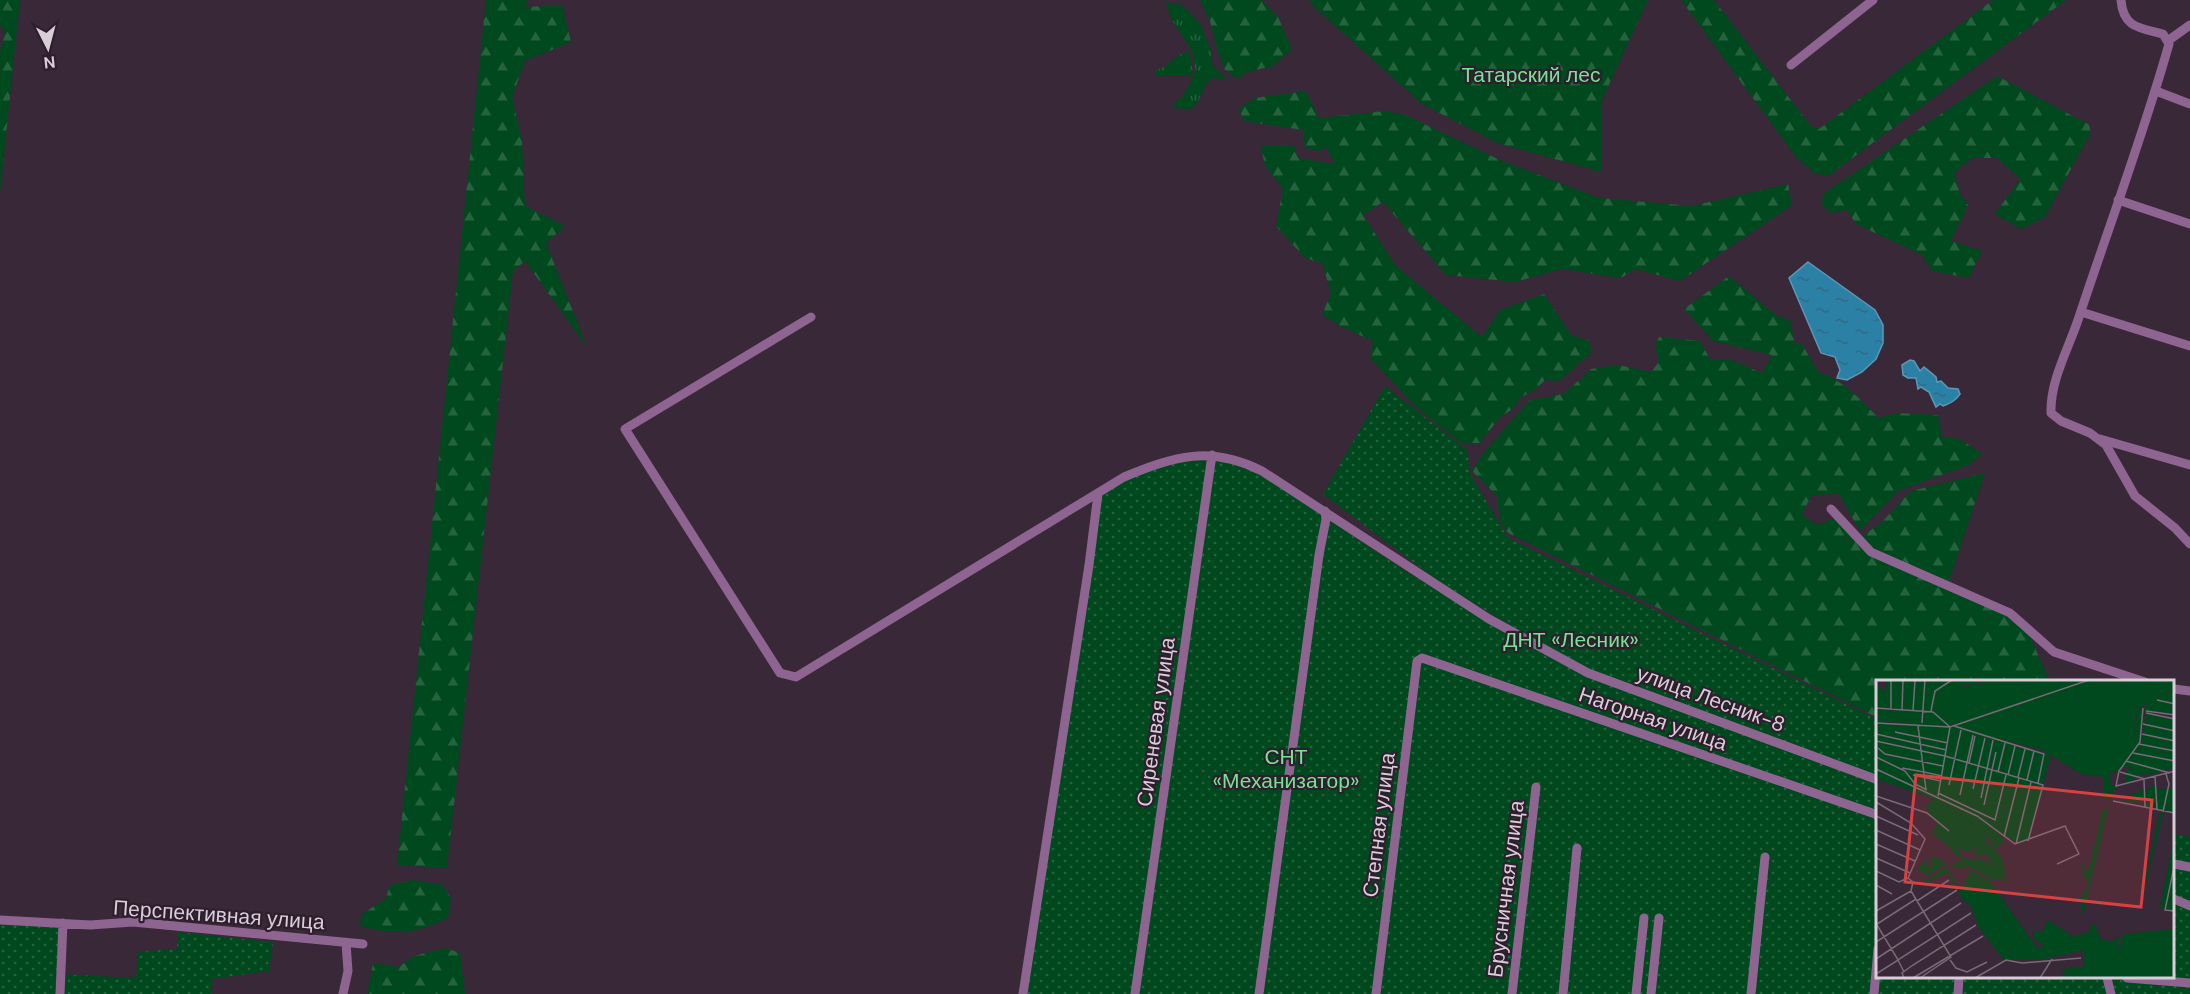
<svg xmlns="http://www.w3.org/2000/svg" width="2190" height="994" font-family="'DM Sans',sans-serif">
<style>
.grass{fill:url(#grass-tufts)}
.forest{fill:url(#forest-firs)}
.park{fill:url(#park-dots)}
.water{fill:url(#water-ripples);stroke:#5f97b5;stroke-width:1.5}
.lines{fill:none;stroke-linecap:round;stroke-linejoin:round}
.minor{stroke:#8e6490;stroke-width:9}
.labels{text-anchor:middle;dominant-baseline:central;stroke-width:4.5;stroke-linejoin:round;paint-order:stroke}
.park-label{font-size:21px;fill:#76e392;stroke:#2f1e2e}
.street-label{font-size:21px;fill:#d9cdd8;stroke:#2f1e2e}
.inset-road{fill:none;stroke:#796a78;stroke-width:1.5}
.view{fill:#d64142;fill-opacity:0.15;stroke:#d64142;stroke-width:3}
.inset-edge{fill:none;stroke:#d9cdd8;stroke-width:3}
</style>
<defs>
<pattern id="grass-tufts" width="24" height="20" patternUnits="userSpaceOnUse" patternTransform="scale(1.5)"><rect width="24" height="20" fill="#00491e"/><path d="M3 7l-1-3M5 7V3M7 7l1-3M15 17l-1-3M17 17v-4M19 17l1-3" fill="none" stroke="#25623e"/></pattern>
<pattern id="forest-firs" width="22" height="20" patternUnits="userSpaceOnUse" patternTransform="scale(1.5)"><rect width="22" height="20" fill="#00491e"/><path d="M5 1l3.5 6h-7zM16 11l3.5 6h-7z" fill="#25623e"/></pattern>
<pattern id="park-dots" width="8" height="8" patternUnits="userSpaceOnUse" patternTransform="scale(1.5)"><rect width="8" height="8" fill="#00491e"/><path d="M2 2h.1M6 6h.1" fill="none" stroke="#25623e" stroke-width="1.8" stroke-linecap="round"/></pattern>
<pattern id="water-ripples" width="26" height="14" patternUnits="userSpaceOnUse" patternTransform="scale(1.5)"><rect width="26" height="14" fill="#2b80a6"/><path d="M2 4q2-2 4 0t4 0M15 11q2-2 4 0t4 0" fill="none" stroke="#336983"/></pattern>
</defs>
<rect width="100%" height="100%" fill="#392838"/>
<!-- grass -->
<path class="grass" d="M1166,2L1182,5L1201,25L1212,53V64L1227,80L1212,78C1195,92 1204,119 1172,106L1183,96L1196,71C1194,64 1193,55 1190,48C1181,32 1169,21 1166,2Z
M1186,52L1190,54L1193,75H1156V70L1165,67L1177,56Z"/>
<!-- forest -->
<path class="forest" d="M0,0H20L0,193V51L5,34L0,24Z
M486,0H527L526,7L562,5L571,42L525,61L512,97L522,141L525,206L565,226L546,243L587,347L525,261L513,271L447,868L397,865Z
M1200,0H1262L1278,17L1292,49L1273,66L1247,72L1237,79L1225,70L1218,53L1210,21Z
M1309,0H1648L1601,102V172L1497,143L1422,104L1314,7Z
M1681,0H1714L1810,125L1819,129L1993,0H2066L1828,176L1814,173L1796,157Z
M1997,76L2090,125V134L2045,217L2021,229L1995,214L2020,179L1997,158H1972L1954,173L1959,191L1968,205L1951,241L1982,251L1969,278L1932,271L1922,255L1856,224L1847,210L1831,213L1822,205L1823,194Z
M1306,91L1319,118L1385,111L1405,115L1500,160L1599,198L1692,206L1788,184L1792,205L1680,281L1635,269L1621,278L1562,269L1515,282L1446,275L1383,202L1363,215L1396,266L1482,337L1500,310L1544,294L1571,335L1590,341L1591,353L1559,381L1545,380L1535,390L1521,397L1513,409L1500,417L1480,443H1461L1417,408L1370,358L1373,341L1344,328L1322,315L1331,293L1322,263L1305,258L1276,226L1283,189L1265,166L1261,146H1294L1298,158L1335,164L1325,146L1320,151L1305,148L1303,130L1244,121L1239,109L1254,98Z
M1729,276L1777,316L1790,320L1795,345L1801,343L1819,373C1843,379 1861,401 1879,418L1896,413L1938,415L1942,437L1960,439L1982,454L1969,465L1898,491L1860,531L1839,494L1812,495L1801,515L1818,525L1838,517L1854,542L1881,523L1911,491L1985,473L1948,584L2025,625L2050,682H1878V718L1508,533L1500,522L1497,496L1472,471L1484,452L1530,400L1564,394L1591,369L1618,365L1651,372L1659,362L1655,345L1659,337L1700,341L1710,359L1731,360L1762,373L1772,355L1713,341L1684,309Z
M413,880L443,885L451,899L448,918C414,934 396,936 360,926L361,915L386,898L390,885Z
M445,948L460,953L465,994H367L373,963L399,967L414,956Z"/>
<!-- park -->
<path class="park" d="M1385,386L1468,451L1469,472L1508,538L1878,720V978H2174V834L2190,837V994H1022L1101,496L1134,473L1193,459H1223L1251,468L1407,572L1506,633L1508,624L1442,584L1323,494Z
M0,923L60,927L59,974L136,978L138,952L177,949L178,932L273,942L269,971L212,979V994H0Z"/>
<!-- water -->
<path class="water" d="M1808,262L1875,310L1883,325V343L1876,359L1862,372L1847,380L1837,378L1840,370L1835,357L1821,353L1789,278Z
M1910,360L1914,361L1920,371L1924,367L1936,377L1937,382L1941,381L1948,388L1958,389L1960,394C1955,401 1951,403 1943,406L1940,404L1936,407L1929,392L1921,387L1918,389L1916,378H1908L1903,375L1902,365Z"/>
<g class="lines">
<!-- minor -->
<path class="minor" d="M2121,0C2123,28 2140,28 2163,34L2169,44C2143,136 2109,226 2079,317C2069,348 2050,380 2051,413L2061,421L2090,433L2106,445L2135,496L2175,528L2190,544
M2169,40L2190,25
M1791,65L1873,0
M2156,91L2190,104
M2118,200L2190,224
M2081,312L2190,346
M811,317L625,429L780,673L796,677L1124,477C1175,456 1210,445 1262,471L1489,619L1588,673L1878,780
M2100,439L2190,465
M1831,509L1871,552L2010,613L2054,652L2145,682
M2174,689L2190,691
M2174,864L2190,867
M2174,899L2190,906
M0,920L90,925L133,922L363,944
M2107,978L2111,994
M2127,978L2190,983
M60,994L63,923
M343,994L348,971L346,943
M1023,994L1089,565L1098,494
M1135,994L1212,455
M1259,994L1319,555L1326,519L1325,511
M1376,994L1417,661L1422,658L1878,815
M1512,994L1536,787
M1563,994L1577,848
M1636,994L1644,918
M1651,994L1659,918
M1751,994L1765,857
M1874,994L1878,949
M1958,994L1959,978"/>
</g>
<g class="labels">
<!-- park labels -->
<g class="park-label">
<text x="1531" y="75">Татарский лес</text>
<text x="1571" y="640">ДНТ «Лесник»</text>
<text x="1286" y="757">СНТ<tspan x="1286" dy="24">«Механизатор»</tspan></text>
</g>
<!-- street labels -->
<g class="street-label">
<text transform="translate(1711 699) rotate(20)">улица Лесник-8</text>
<text transform="translate(1653 719) rotate(19)">Нагорная улица</text>
<text transform="translate(1156 722) rotate(-82)">Сиреневая улица</text>
<text transform="translate(1379 825) rotate(-83)">Степная улица</text>
<text transform="translate(1506 889) rotate(-83)">Брусничная улица</text>
<text transform="translate(219 915) rotate(4)">Перспективная улица</text>
</g>
</g>
<!-- overview -->
<g transform="translate(1876 680)">
<rect width="298" height="298" fill="#392838"/>
<path d="M93,0L106,6L116,0H298V7L261,30L259,46L265,52L263,62L243,90L234,94L235,106H239L236,119L228,120L227,97L205,94L166,70L89,51L56,29L63,27L60,11L75,1L81,8L94,7ZM5,30L41,32V43L6,42ZM59,119L109,152L112,160L106,165L113,163L126,178L131,197L123,195L133,201L115,199L95,188L74,187L87,178L112,181L120,188L109,174L102,178L98,172L104,167L90,172L79,167L87,175L82,178L67,161L57,156L62,154L56,153L62,142L54,137L50,125ZM227,128L232,129L207,237L205,222L208,221L204,216L211,211V199L207,196L206,183L212,193ZM284,132L287,134L261,240V239ZM56,175L71,184L51,196L41,189L50,179L52,187L56,186ZM70,187L86,211L94,190L113,200L161,268L168,266L158,259V252L167,251L172,240L196,256L212,253L217,242L225,259L237,262L243,256L244,271L247,254L298,249V298H182L189,294L185,289L207,287L208,270L163,280L127,279L102,246L95,225L88,221L71,193L38,209Z" fill="#00491e"/>
<path d="M11,0H115L106,6L102,2L81,8L75,1L60,11L63,27L56,29L89,51L175,75L152,161L142,164L116,148L128,159L120,170L109,152L59,119L0,99V5L9,11ZM6,29L42,32V43L51,44H5ZM298,8V35L269,31L265,52L260,51L261,30H268L272,23ZM270,34L298,40V90L284,89L282,94L258,95L256,102L250,103L249,93L254,88L246,87L265,62ZM281,105L282,110L298,107L297,132L269,126V121L246,122L254,115ZM297,164H299L298,231L284,227Z" fill="#00491e" fill-rule="evenodd"/>
<path class="inset-road" d="M15,0V29M281,20L299,24M0,28L57,32L74,47L62,116M267,28L264,62L243,91L240,106L299,91M26,30L27,0M37,31L39,0M55,31L59,11L76,0M270,31L299,35M270,33L299,39M0,43L74,47L213,0M46,43L49,0M267,44L299,51M42,46L50,110M78,46L168,74L162,103M19,52L72,63M0,54L70,70M266,54L299,61M0,61L69,76L167,105L152,161M263,64L299,71M2,68L9,74L67,86M257,73L299,81M0,77L29,91L39,104L51,110M250,81L294,93M93,83L99,56M26,88L48,92M0,89L101,136L139,164L189,146L203,174L181,184M48,92L66,96M122,92L129,63M244,92L269,99M37,95L65,101M132,95L139,66M279,96L281,129M142,97L149,69M268,99L269,127M151,100L158,71M73,105L85,50M97,109L109,58M62,113L119,140L130,95M84,115L97,55M0,116L51,133L73,151M105,118L117,60M237,121L299,133M0,122L35,143L49,159L32,198L37,202L35,211L75,277L44,298M108,125L120,72M287,132L293,104L290,94M0,136L42,155M0,150L44,170M128,157L143,98M0,164L39,181M140,164L155,102M0,178L34,193M299,182L289,230L299,231M0,191L23,202L32,198M0,205L16,214M41,221L73,200M0,231L35,211M1,244L40,219M1,245L22,280L95,233M0,262L81,210M0,279L85,223M74,280L80,288L91,292L111,282M0,294L22,280L28,292M28,298L26,293L37,285L100,245M37,298L107,256M99,298L130,280L146,283L205,278M164,298L176,279"/>
<path class="view" d="M40,95L276,120L265,227L29,202Z"/>
<rect width="298" height="298" class="inset-edge"/>
</g>
<!-- north arrow -->
<g transform="translate(48 48) rotate(174)" stroke="#2f1e2e" stroke-width="4.5" paint-order="stroke">
<path d="M0-4.5L10 22L0 15L-10 22Z" fill="#d9cdd8"/>
<text y="-9" font-size="16" font-weight="bold" text-anchor="middle" fill="#d9cdd8">N</text>
</g>
</svg>
